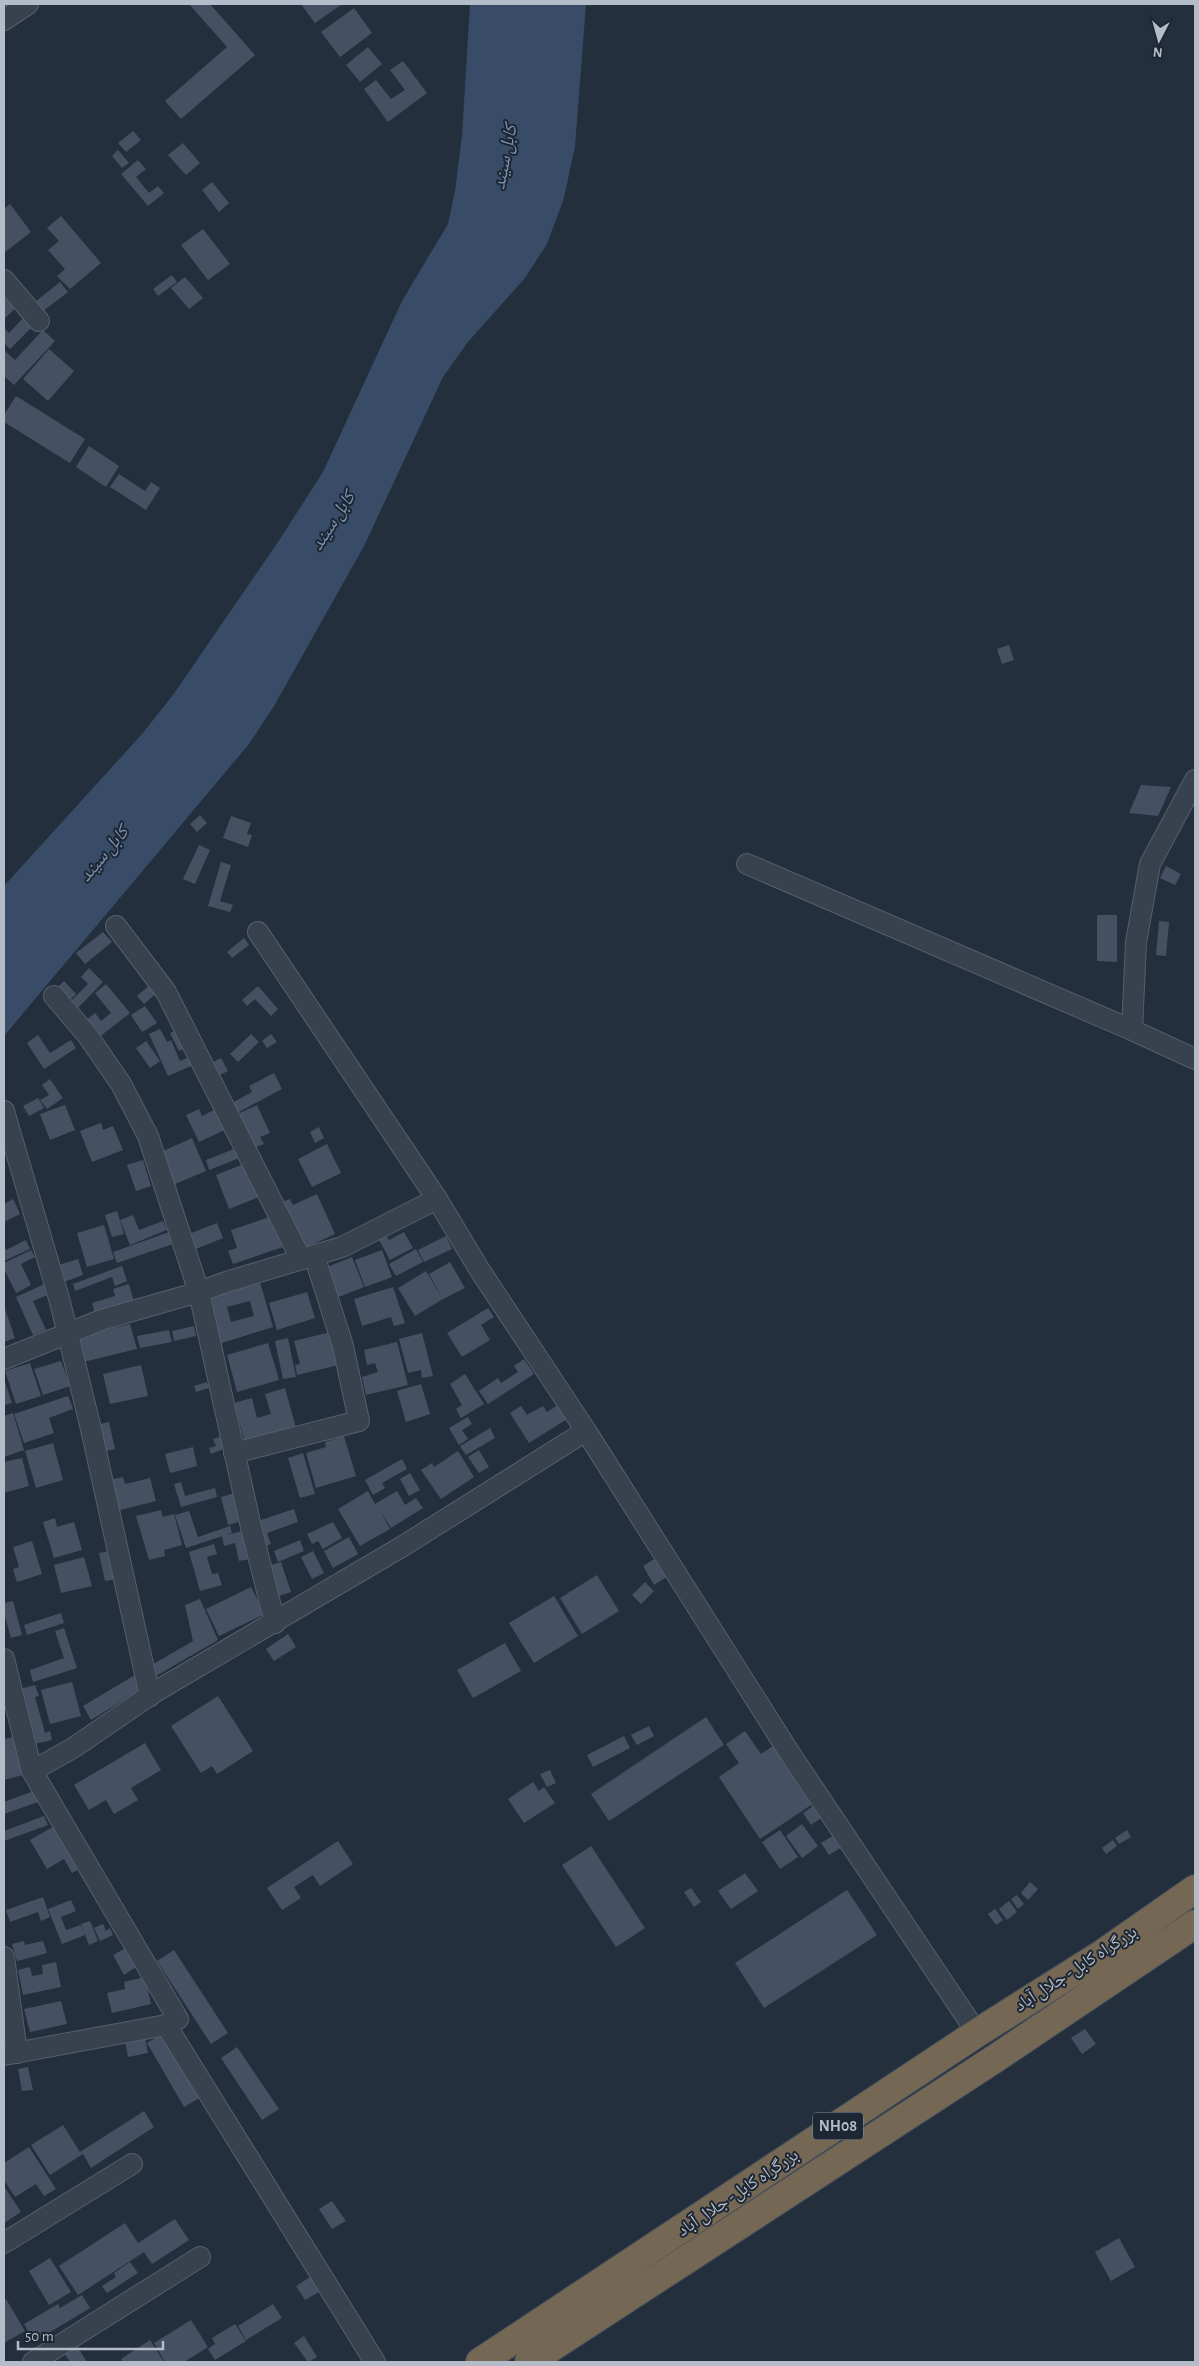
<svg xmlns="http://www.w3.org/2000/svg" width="1199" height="2366" font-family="'Alegreya Sans','Noto Naskh Arabic',sans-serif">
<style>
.water{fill:#394c67}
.building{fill:#455162;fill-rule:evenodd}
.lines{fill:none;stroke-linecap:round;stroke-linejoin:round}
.minor-casing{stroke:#565f6c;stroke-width:22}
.highway-casing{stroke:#434c59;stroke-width:30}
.minor{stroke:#38414e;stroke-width:20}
.highway{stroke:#746855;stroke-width:28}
.labels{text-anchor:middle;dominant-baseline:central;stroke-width:4;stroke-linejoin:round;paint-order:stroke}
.shield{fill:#1d2633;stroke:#878f9c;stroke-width:1}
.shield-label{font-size:16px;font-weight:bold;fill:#b4bcc9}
.street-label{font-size:18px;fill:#b4bcc9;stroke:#1d2633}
.water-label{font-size:19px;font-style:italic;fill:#7c92b1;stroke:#1d2633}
</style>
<rect width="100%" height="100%" fill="#242f3e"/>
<!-- water -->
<path class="water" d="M470,4H586L575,146L564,198L547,244L525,278L467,343L443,377L364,546L274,706L249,744L4,1036V886L142,734L173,695L280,539L323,472L402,301L448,224L455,191L462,136Z"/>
<!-- building -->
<path class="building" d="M189,4H210L255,55L181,119L165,101L227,47Z
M301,4H342L315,23Z
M354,8L372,33L340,57L321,32Z
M368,47L382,64L360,82L346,65Z
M403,61L427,93L388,122L364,89L376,80L391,99L405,90L390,70Z
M133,131L141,140L126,152L118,143Z
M183,143L200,163L186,175L168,155Z
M118,150L129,163L122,168L112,156Z
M138,160L146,169L136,177L149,193L158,186L164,193L148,206L121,174Z
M212,182L229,203L219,212L202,190Z
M10,204L31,232L4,253V209Z
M61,216L101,263L70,289L57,276L65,269L48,250L59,241L47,228Z
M203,229L230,264L208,280L181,245Z
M172,275L177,282L158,296L153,289Z
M185,277L203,298L189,309L171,288Z
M60,282L68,292L42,312L35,302Z
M4,293L20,304L4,319Z
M27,314L36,323L10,349L4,343V328L9,333Z
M43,330L55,341L14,385L4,376V350L15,360Z
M49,349L74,371L48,401L23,379Z
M16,396L85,439L70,463L4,422V415Z
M89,446L119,466L106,487L76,467Z
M119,474L145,491L151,482L160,488L146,510L110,487Z
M1009,645L1014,660L1002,664L997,649Z
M1141,785L1171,787L1158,816L1129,813Z
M200,815L207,823L197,832L190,824Z
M231,816L251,823L247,834L252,835L248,847L223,838Z
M199,845L210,850L195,884L183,879Z
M221,862L231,865L220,901L233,905L230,912L208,906Z
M1166,866L1181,874L1175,885L1160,878Z
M1097,915H1117V962L1097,961Z
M1159,921L1169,922L1166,956L1156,955Z
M103,932L112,942L85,964L76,953Z
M244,938L249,945L232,958L227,952Z
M89,968L103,982L76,1010L69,1003L88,984L81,977Z
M64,981L76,994L68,1002L56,989Z
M152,983L159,991L144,1004L137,996Z
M106,984L130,1013L98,1038L85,1021L95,1013L101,1021L111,1013L95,993Z
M258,986L278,1009L271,1016L255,999L247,1006L242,1000Z
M145,1006L157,1023L142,1032L131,1015Z
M181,1028L190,1046L179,1051L170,1033Z
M160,1029L167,1042L171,1040L180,1061L192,1056L196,1064L168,1076L149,1034Z
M251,1034L259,1042L238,1062L230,1054Z
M271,1034L277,1042L267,1048L262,1041Z
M38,1035L50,1053L71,1040L76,1048L44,1069L27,1043Z
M146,1041L160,1061L150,1068L136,1048Z
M221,1058L228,1071L218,1076L211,1063Z
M274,1073L282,1089L237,1113L232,1103L252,1092L249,1086Z
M50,1079L63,1098L47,1109L40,1100L49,1095L42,1085Z
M38,1098L44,1108L29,1116L23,1106Z
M65,1105L75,1130L50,1140L40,1114Z
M257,1105L270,1133L260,1137L264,1144L254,1148L238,1114Z
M199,1109L202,1116L214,1110L216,1115L220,1113L227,1129L199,1142L186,1115Z
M101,1123L103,1130L113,1126L123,1150L92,1162L80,1131Z
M319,1127L324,1138L315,1143L310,1132Z
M192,1138L206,1171L175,1184L161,1152Z
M327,1144L341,1173L312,1187L298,1159Z
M239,1147L242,1157L209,1170L206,1160Z
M143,1160L151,1186L136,1191L127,1165Z
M246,1163L259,1197L229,1209L216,1175Z
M317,1194L335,1234L303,1249L282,1202L290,1199L293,1205Z
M13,1199L20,1214L4,1222V1204Z
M117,1211L124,1234L112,1237L105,1215Z
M133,1215L139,1230L163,1221L167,1230L130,1245L120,1220Z
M273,1216L283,1247L233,1264L228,1251L237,1248L231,1230Z
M217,1223L223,1238L196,1249L189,1234Z
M104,1225L114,1259L87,1267L77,1233Z
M172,1231L176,1243L117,1263L113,1252Z
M404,1232L413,1248L390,1260L378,1238L386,1234L389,1240Z
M446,1236L452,1249L424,1262L418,1250Z
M26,1240L30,1249L4,1261V1246L6,1250Z
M416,1249L423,1262L396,1276L389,1264Z
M31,1250L35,1257L21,1264L31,1285L16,1293L4,1269V1263Z
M382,1250L392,1277L365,1287L355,1260Z
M352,1257L364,1287L336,1298L325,1268Z
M78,1259L83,1275L61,1283L56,1266Z
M450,1262L465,1288L443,1299L429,1274Z
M122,1266L127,1281L115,1286L112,1277L75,1291L73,1284Z
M426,1271L443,1299L415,1316L398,1288Z
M260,1282L273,1327L219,1344L205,1299ZM250,1301L254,1316L231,1322L227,1307Z
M47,1283L52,1293L33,1301L46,1330L33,1335L16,1297Z
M129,1284L134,1302L95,1314L92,1303L115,1296L113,1289Z
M393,1287L405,1323L394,1326L391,1317L362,1326L354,1299Z
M307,1292L315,1318L277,1330L269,1303Z
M4,1306L15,1338L4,1342Z
M488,1308L494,1317L481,1325L490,1340L462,1357L447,1333Z
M130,1324L137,1349L83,1362L77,1337Z
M194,1326L196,1336L174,1341L172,1331Z
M169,1330L172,1342L140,1348L137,1336Z
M335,1331L343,1364L297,1375L295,1365L300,1364L294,1341Z
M422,1333L433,1376L422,1378L421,1370L408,1373L399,1339Z
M288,1338L296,1377L283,1379L275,1341Z
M397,1342L408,1385L366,1395L362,1377L378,1372L375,1363L367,1365L364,1350Z
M268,1343L279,1380L237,1392L227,1355Z
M524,1359L534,1374L488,1404L479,1391L498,1378L501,1383L518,1372L514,1366Z
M61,1361L70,1386L43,1395L34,1369Z
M30,1363L41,1396L16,1404L5,1371Z
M141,1365L148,1396L110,1404L103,1374Z
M465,1374L484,1404L461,1418L456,1409L462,1405L450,1384Z
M4,1379L12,1403L4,1405Z
M207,1382L209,1388L196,1392L194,1386Z
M421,1384L430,1414L406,1422L397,1391Z
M285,1388L296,1428L245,1443L234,1403L252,1398L257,1418L271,1414L265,1394Z
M68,1396L73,1409L49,1418L54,1433L24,1443L14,1414Z
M558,1405L567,1419L529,1443L510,1413L521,1406L527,1415L543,1406L547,1412Z
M13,1413L24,1450L4,1457V1416Z
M468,1417L472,1424L462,1430L468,1439L459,1445L449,1428Z
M109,1422L115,1449L103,1452L97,1425Z
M490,1428L495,1438L466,1455L460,1446Z
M344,1436L356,1476L316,1488L306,1453L326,1447L325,1442Z
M220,1437L224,1449L211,1454L209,1448L216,1446L213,1439Z
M53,1443L63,1480L36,1488L25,1451Z
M193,1447L197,1466L170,1473L165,1454Z
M479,1450L489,1467L479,1473L468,1457Z
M458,1451L474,1477L441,1499L421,1470L432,1463L434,1467Z
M303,1453L315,1494L300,1498L288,1458Z
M22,1458L29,1486L4,1493V1462Z
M402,1459L407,1469L382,1483L385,1488L373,1495L365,1480Z
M410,1473L420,1490L409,1496L400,1479Z
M123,1477L125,1484L150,1478L156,1501L116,1511L109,1480Z
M181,1482L185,1496L215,1488L217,1497L181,1507L174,1484Z
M368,1491L375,1504L397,1491L405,1505L416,1498L423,1508L391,1528L380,1511L390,1529L360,1546L338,1509Z
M235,1493L242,1521L228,1525L221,1497Z
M294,1509L298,1522L267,1533L271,1544L263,1547L255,1522Z
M161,1510L163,1517L174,1514L182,1545L164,1550L165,1556L149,1560L136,1516Z
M189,1511L198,1537L230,1526L232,1533L186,1548L175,1515Z
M55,1518L57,1527L74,1522L82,1550L54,1558L43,1522Z
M333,1522L342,1538L323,1549L318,1541L312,1544L307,1534Z
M243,1531L250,1559L239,1561L235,1543L224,1546L222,1536Z
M349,1537L358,1554L333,1568L324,1551Z
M300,1540L304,1551L278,1562L274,1551Z
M32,1541L42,1574L17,1582L13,1569L19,1567L13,1547Z
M214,1544L217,1554L207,1557L212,1574L218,1573L222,1585L200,1591L189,1552Z
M110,1551L116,1579L105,1581L99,1553Z
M313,1551L324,1573L312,1579L301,1557Z
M84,1557L92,1586L61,1593L54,1565Z
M656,1558L668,1576L654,1585L643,1566Z
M281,1562L291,1592L276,1597L267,1566Z
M597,1575L619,1611L582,1634L560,1598Z
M645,1582L654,1591L641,1604L632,1595Z
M251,1587L265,1614L219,1636L206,1609Z
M554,1596L578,1636L534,1663L509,1623Z
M200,1599L218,1640L156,1676L150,1666L193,1641L185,1605Z
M13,1601L22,1635L11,1638L4,1613V1603Z
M61,1613L64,1623L27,1635L24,1625Z
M64,1628L77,1668L33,1682L30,1670L64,1658L55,1631Z
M288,1634L296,1647L274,1661L266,1649Z
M505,1643L521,1671L473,1698L457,1670Z
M135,1675L143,1688L91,1720L83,1706Z
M72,1682L81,1716L50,1724L41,1690Z
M35,1685L39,1696L35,1697L45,1733L50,1731L52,1740L34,1744L20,1689Z
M218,1696L253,1751L217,1774L212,1766L201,1773L171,1726Z
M706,1717L724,1745L609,1821L591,1794Z
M649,1726L654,1736L637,1745L631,1735Z
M745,1731L761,1754L778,1743L817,1801L760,1839L719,1777L739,1763L726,1744Z
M624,1736L630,1748L593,1767L587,1755Z
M14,1737L23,1775L4,1780V1739Z
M145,1743L161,1770L131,1788L138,1800L114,1814L106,1800L89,1810L74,1785Z
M550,1770L556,1783L547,1787L540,1774Z
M533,1782L539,1791L544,1787L555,1803L524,1823L508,1799Z
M34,1791L38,1802L4,1814V1802Z
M816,1804L824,1816L811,1825L803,1813Z
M44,1816L48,1825L4,1841V1831Z
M60,1823L85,1866L72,1873L64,1859L47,1869L30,1840Z
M802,1824L818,1846L802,1858L786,1836Z
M780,1830L798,1857L780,1869L762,1842Z
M1127,1830L1131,1837L1119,1844L1115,1838Z
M839,1832L847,1844L829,1855L821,1843Z
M1113,1840L1117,1846L1106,1854L1102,1848Z
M338,1841L353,1864L320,1886L313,1875L294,1887L301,1898L282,1910L267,1888Z
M591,1846L645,1928L616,1947L562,1865Z
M745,1873L758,1891L731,1909L718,1891Z
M1030,1882L1038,1889L1028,1900L1021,1893Z
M691,1888L701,1902L694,1907L684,1892Z
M847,1890L877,1935L764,2008L735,1963Z
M1017,1895L1024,1904L1018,1909L1011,1899Z
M43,1897L50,1917L41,1921L38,1912L10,1922L6,1910Z
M71,1900L76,1911L61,1917L66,1930L81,1925L85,1935L62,1944L48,1909Z
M1009,1901L1017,1912L1007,1920L999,1909Z
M995,1909L1003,1920L996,1925L988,1914Z
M90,1921L98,1941L89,1945L81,1924Z
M103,1924L106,1931L110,1928L113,1935L100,1941L94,1928Z
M24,1941L25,1945L43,1941L47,1953L17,1961L12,1944Z
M126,1948L136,1967L124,1975L113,1955Z
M174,1950L228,2033L211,2044L157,1961Z
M56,1962L61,1987L23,1995L18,1970L30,1967L32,1976L43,1974L42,1965Z
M145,1977L151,2004L112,2013L107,1993L125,1989L124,1982Z
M61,2001L67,2024L30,2032L24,2009Z
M1085,2029L1096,2044L1082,2054L1071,2038Z
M164,2033L201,2097L184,2107L147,2043Z
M145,2037L148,2053L128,2057L125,2041Z
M237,2047L279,2109L262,2120L221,2058Z
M28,2067L33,2090L22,2091L18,2069Z
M144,2111L154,2127L91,2168L83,2154L50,2175L31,2145L63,2125L80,2152Z
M29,2147L56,2189L44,2196L36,2184L15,2197L4,2180V2163Z
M4,2186L21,2212L4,2223Z
M332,2201L346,2221L332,2229L319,2209Z
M175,2219L189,2240L152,2264L144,2252L78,2295L59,2266L125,2223L138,2243Z
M1119,2238L1135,2267L1111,2281L1095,2252Z
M50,2258L71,2292L49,2305L29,2271Z
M130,2262L138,2273L107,2293L102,2286L116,2277L114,2273Z
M310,2277L319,2292L305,2300L296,2286Z
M82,2295L90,2308L34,2342L24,2324L58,2304L60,2308Z
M6,2299L25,2331L4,2343V2301Z
M273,2304L282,2318L246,2340L238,2326Z
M191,2320L208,2347L184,2362H165L154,2343Z
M235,2324L246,2341L215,2360L208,2349L215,2344L212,2338Z
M304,2336L317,2357L308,2362L294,2343Z
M150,2340L164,2362H123L121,2359Z
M76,2345L87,2362H70L64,2353Z"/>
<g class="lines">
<defs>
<path id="minor" d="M4,20L28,4
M4,280L39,321
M747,864L1132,1030L1195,1059
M116,926L166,992L301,1259
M54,996L88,1036L121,1084L148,1136L199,1292L251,1527L275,1623
M1132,1030L1136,942L1150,864L1195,780
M4,1111L60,1302L91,1429L150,1696
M4,1359L101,1320L199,1292L223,1283L342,1247L437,1199
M586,1431L789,1752L977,2033
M234,1453L359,1421L343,1346L314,1255
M4,1659L32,1771
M4,1957L17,2053
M166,2025L178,2019L32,1771L73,1748L155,1692L403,1546L586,1431L479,1269L437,1199L258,932
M4,2055L166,2025L375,2362
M4,2243L132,2164
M33,2362L200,2257"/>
<path id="highway" d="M480,2362L977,2033L1102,1954L1195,1889
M529,2362L996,2058L1195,1924"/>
</defs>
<!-- minor casing -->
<use href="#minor" class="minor-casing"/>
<!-- highway casing -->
<use href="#highway" class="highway-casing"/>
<!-- minor -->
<use href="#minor" class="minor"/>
<!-- highway -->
<use href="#highway" class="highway"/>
</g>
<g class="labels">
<!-- shield labels -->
<rect class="shield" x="813" y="2112.5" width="50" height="27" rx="4"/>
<g class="shield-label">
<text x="838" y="2126">NH08</text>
</g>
<!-- street labels -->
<g class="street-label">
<text transform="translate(1076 1969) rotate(-33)">بزرگراه کابل- جلال آباد</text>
<text transform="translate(738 2193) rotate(-34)">بزرگراه کابل- جلال آباد</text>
</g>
<!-- water labels -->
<g class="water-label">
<text transform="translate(505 157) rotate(-79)">کابل سيند</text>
<text transform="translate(333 521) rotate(-57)">کابل سيند</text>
<text transform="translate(104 854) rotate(-50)">کابل سيند</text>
</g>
</g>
<!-- border -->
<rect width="1199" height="2366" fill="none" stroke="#b4bcc9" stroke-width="10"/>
<!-- north arrow -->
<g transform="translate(1159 40) rotate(186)" stroke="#1d2633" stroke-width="4" paint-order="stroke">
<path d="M0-4L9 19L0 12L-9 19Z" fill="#b4bcc9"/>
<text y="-8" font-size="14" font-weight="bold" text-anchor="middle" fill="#b4bcc9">N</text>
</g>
<!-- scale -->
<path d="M18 2341v8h145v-8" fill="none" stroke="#b4bcc9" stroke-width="2.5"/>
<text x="25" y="2341" font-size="15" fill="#b4bcc9" stroke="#1d2633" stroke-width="4" paint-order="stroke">50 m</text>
</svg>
